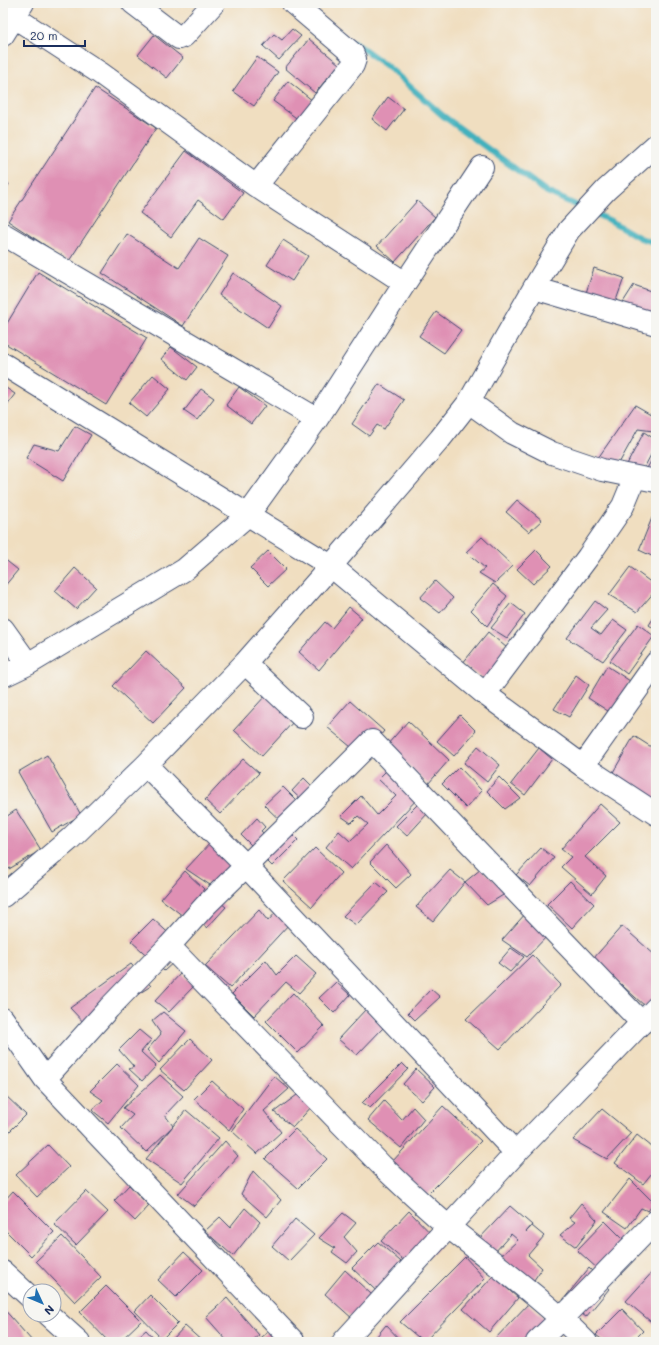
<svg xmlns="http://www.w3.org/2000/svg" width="659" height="1345" font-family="Mali,sans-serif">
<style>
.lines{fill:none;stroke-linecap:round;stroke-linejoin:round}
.stream{stroke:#42b1bd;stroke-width:6}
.building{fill:#df90b4}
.minor-casing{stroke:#3b496d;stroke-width:24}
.minor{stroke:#fff;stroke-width:22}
</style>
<rect width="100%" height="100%" fill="#f6f6f2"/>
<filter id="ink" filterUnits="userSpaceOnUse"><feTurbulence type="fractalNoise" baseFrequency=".025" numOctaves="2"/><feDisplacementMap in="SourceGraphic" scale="8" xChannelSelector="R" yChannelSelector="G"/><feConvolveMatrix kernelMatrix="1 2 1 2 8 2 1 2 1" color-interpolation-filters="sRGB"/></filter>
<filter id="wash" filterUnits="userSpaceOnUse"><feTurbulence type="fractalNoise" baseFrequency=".012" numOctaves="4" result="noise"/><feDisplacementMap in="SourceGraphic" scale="16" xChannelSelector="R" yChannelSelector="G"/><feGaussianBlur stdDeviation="0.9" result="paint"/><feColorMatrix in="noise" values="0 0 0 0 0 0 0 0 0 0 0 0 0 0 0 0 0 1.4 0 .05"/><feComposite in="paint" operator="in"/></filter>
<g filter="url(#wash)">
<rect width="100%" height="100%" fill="#f0dec0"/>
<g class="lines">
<!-- stream -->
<path class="stream" d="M354,42L387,66L442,115L547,192L611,221L640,238L656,243"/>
</g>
<g id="blocks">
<!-- building -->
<path class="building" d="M292,29L301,36L279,60L263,46L274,34L282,40Z
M154,35L183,58L167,78L138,55Z
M309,39L339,64L315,93L285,68Z
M257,57L278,72L254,106L233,91Z
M288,81L313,101L299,120L273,101Z
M95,88L156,128L69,261L8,221Z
M388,97L404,109L387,131L372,119Z
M186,151L243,193L224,219L198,200L171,237L140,213Z
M3,180L9,184L3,194Z
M417,201L435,217L395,262L377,246Z
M127,234L179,268L199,238L228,256L183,326L102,273Z
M283,240L308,256L292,281L267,265Z
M594,268L624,278L614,306L585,296Z
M38,272L147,338L106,405L3,342V330Z
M233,273L282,306L268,328L219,295Z
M634,285L656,293V310L653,318L620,307Z
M436,312L461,330L444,353L419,336Z
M171,347L197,367L187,380L161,359Z
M153,375L170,389L146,417L129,403Z
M379,384L404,400L384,429L377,425L369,436L352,424Z
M3,386L15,394L3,410Z
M239,387L265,406L251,424L226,405Z
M201,389L214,398L197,420L184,411Z
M635,405L656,417V425L653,431L638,429L617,467L598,458Z
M75,426L91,435L63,481L26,458L34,444L59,451Z
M644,432L656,440V445L641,474L624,470Z
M656,452V488L639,483Z
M517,500L542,520L529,532L506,512Z
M656,508V558L639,550Z
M482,537L513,566L495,583L479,573L485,568L466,552Z
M536,550L552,566L533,584L517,569Z
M268,551L286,569L268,586L250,568Z
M3,558L18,570L3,588Z
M630,567L656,586V590L637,612L609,595Z
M75,568L96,587L76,609L55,591Z
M435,581L453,598L440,613L420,598Z
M493,584L507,596L487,626L471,610Z
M595,601L607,610L591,628L601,635L613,620L627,630L603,661L567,638Z
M511,603L525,614L507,638L491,628Z
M349,607L362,618L319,670L299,652L325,622L332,628Z
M656,614V630L649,625Z
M638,624L654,636L627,674L610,661Z
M488,632L513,653L488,682L462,664Z
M146,651L186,688L153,723L113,686Z
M607,666L630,681L611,713L588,698Z
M576,675L589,685L569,717L554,709Z
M266,695L294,721L262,756L234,730Z
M350,701L384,731L363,757L327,727Z
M460,715L476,731L454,756L437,741Z
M408,721L449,760L428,784L387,745Z
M634,736L656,750V801L612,774Z
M478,746L500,765L487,782L464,763Z
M539,748L552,759L525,795L511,784Z
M47,755L81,815L52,832L18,772Z
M243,759L259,773L220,814L205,800Z
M390,767L419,797L351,869L326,847L339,831L350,841L368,824L358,816L351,823L341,816L361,796L377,815L396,796L378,779Z
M459,767L482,791L466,808L442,784Z
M499,777L520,798L505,809L487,791Z
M304,778L322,796L310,808L292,791Z
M283,787L309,813L292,832L264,805Z
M419,803L428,813L407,836L396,826Z
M600,804L620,822L585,857L606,876L592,894L561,867L571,857L561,849Z
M16,810L41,850L9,869L3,859V819Z
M257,818L265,827L261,831L276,845L288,830L298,840L272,866L241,835Z
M211,842L235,863L213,887L186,869Z
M386,845L411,874L396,888L370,862Z
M315,848L341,873L312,907L283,881Z
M541,848L554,858L530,886L516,875Z
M481,869L508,892L487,905L465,882Z
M450,870L465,882L433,921L416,907Z
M185,871L204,889L183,916L161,899Z
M570,881L594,904L572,928L547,904Z
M376,882L388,892L356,925L343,916Z
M207,892L226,907L207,928L190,914Z
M259,910L268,921L277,911L290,923L230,988L205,966Z
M526,913L549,934L527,957L502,940Z
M153,919L187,950L164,971L131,941Z
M622,926L656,956V1016L593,959Z
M511,948L524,957L510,972L498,963Z
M532,955L561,985L500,1049L466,1019Z
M296,956L316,974L299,993L286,982L254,1016L232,994L266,960L277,975Z
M131,964L151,986L87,1026L70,1008Z
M181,973L194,986L169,1012L155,1001Z
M336,982L350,995L334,1013L319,998Z
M431,989L440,997L415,1020L408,1013Z
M293,993L324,1026L298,1053L266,1021Z
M366,1009L384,1027L357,1055L338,1039Z
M163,1012L186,1031L159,1063L147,1050L161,1034L152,1021Z
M139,1030L151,1040L141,1052L156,1066L142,1081L129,1069L134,1067L119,1050Z
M190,1039L212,1060L184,1090L160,1070Z
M402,1063L408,1069L370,1108L362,1103Z
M117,1064L139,1085L108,1123L92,1110L103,1100L90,1091Z
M416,1069L435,1087L422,1101L403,1084Z
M160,1075L183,1096L165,1115L173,1126L146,1152L121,1128L133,1115L123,1108Z
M274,1076L289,1089L264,1111L281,1132L257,1154L232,1131Z
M212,1081L243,1109L229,1130L194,1099Z
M3,1093L26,1115L3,1138Z
M297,1095L313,1105L293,1127L274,1112Z
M384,1101L402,1120L413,1107L424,1119L401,1148L368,1120Z
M443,1106L481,1141L427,1195L392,1162Z
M602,1109L631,1133L607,1159L573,1140Z
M186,1110L219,1138L182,1183L146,1159Z
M295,1129L327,1159L298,1188L265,1159Z
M637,1135L656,1150V1168L643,1184L615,1163Z
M225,1141L238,1156L194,1206L178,1194Z
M48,1145L69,1167L37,1197L16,1175Z
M253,1171L281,1200L267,1217L241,1194Z
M630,1179L654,1203L648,1211L641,1208L627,1228L604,1212Z
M129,1185L149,1206L135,1221L114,1201Z
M13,1191L54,1232L31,1256L3,1228V1202Z
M86,1191L108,1212L76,1245L54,1224Z
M581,1203L597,1220L576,1247L560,1235L575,1222L569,1218Z
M510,1206L532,1225L526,1232L532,1226L544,1236L528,1255L542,1268L532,1283L500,1257L518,1240L511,1234L495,1252L478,1240Z
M245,1208L260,1222L233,1256L205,1231L220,1217L230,1227Z
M409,1211L441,1244L416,1271L381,1241Z
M343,1213L356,1223L344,1237L357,1252L347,1263L332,1252L335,1248L319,1238Z
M295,1219L314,1235L289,1261L272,1246Z
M605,1221L626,1242L600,1271L577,1250Z
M62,1236L101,1277L75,1302L36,1261Z
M378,1242L415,1274L388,1302L352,1268Z
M184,1252L203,1270L176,1297L158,1280Z
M465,1257L485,1279L424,1342L400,1322Z
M589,1268L609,1289L586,1317L563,1300Z
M656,1268V1326L626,1301Z
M345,1270L384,1306L363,1328L325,1294Z
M493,1276L518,1298L489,1332L463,1309Z
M106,1286L141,1321L119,1342H109L80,1312Z
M150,1295L178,1323L162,1339L135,1311Z
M227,1298L259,1335L251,1342H228L206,1317Z
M528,1304L559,1332L551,1342H497L494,1340Z
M3,1308L33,1342H3Z
M622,1309L643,1331L632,1342H605L596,1335Z
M386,1325L402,1342H372Z
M185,1326L203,1342H170Z
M146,1330L157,1342H132Z
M268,1332L276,1342H256Z"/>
</g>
</g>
<g filter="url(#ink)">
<use href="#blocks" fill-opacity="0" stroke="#3b496d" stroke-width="1"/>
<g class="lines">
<defs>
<path id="minor" d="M133,3L179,38L184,36L214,3
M14,17L100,73L256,186L405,283
M3,35L23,3
M256,186L353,65L355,59L353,54L293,3
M3,234L317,419
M534,288L656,324
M3,364L331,566L485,694L583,766L656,814
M469,402L512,433L552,453L602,470L656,481
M3,629L28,664
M245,663L302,717
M3,676L28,664L184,570L248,515L317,419L405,283L482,167
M485,694L588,557L623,506L635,477
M146,765L246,866L516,1153
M583,766L656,663
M3,896L70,839L146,765L245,663L331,566L440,439L469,402L534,288L569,230L606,190L656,145
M169,946L382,1166C404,1187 426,1208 450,1228C496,1265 544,1300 586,1342
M3,1019L45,1079L294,1342
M45,1079L109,1008L169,946L205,906L305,808L372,741L642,1023
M3,1272L30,1297
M49,1315L79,1342
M343,1342L516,1153L656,1008
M537,1342L562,1318L656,1221"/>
</defs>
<!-- minor casing -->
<use href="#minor" class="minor-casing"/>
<!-- minor -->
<use href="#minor" class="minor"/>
</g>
</g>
<!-- margin -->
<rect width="659" height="1345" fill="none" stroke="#f6f6f2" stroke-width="16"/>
<!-- north arrow -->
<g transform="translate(42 1303) rotate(134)"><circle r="19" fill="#f6f6f2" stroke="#9ea6b7"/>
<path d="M0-3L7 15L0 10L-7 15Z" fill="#1f6fb2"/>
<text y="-6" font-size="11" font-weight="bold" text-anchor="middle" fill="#1b2f5e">N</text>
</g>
<!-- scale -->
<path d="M24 40v6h61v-6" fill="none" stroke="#1b2f5e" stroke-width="2"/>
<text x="30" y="40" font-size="12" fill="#1b2f5e" stroke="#f6f6f2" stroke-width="3" paint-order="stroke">20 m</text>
</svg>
